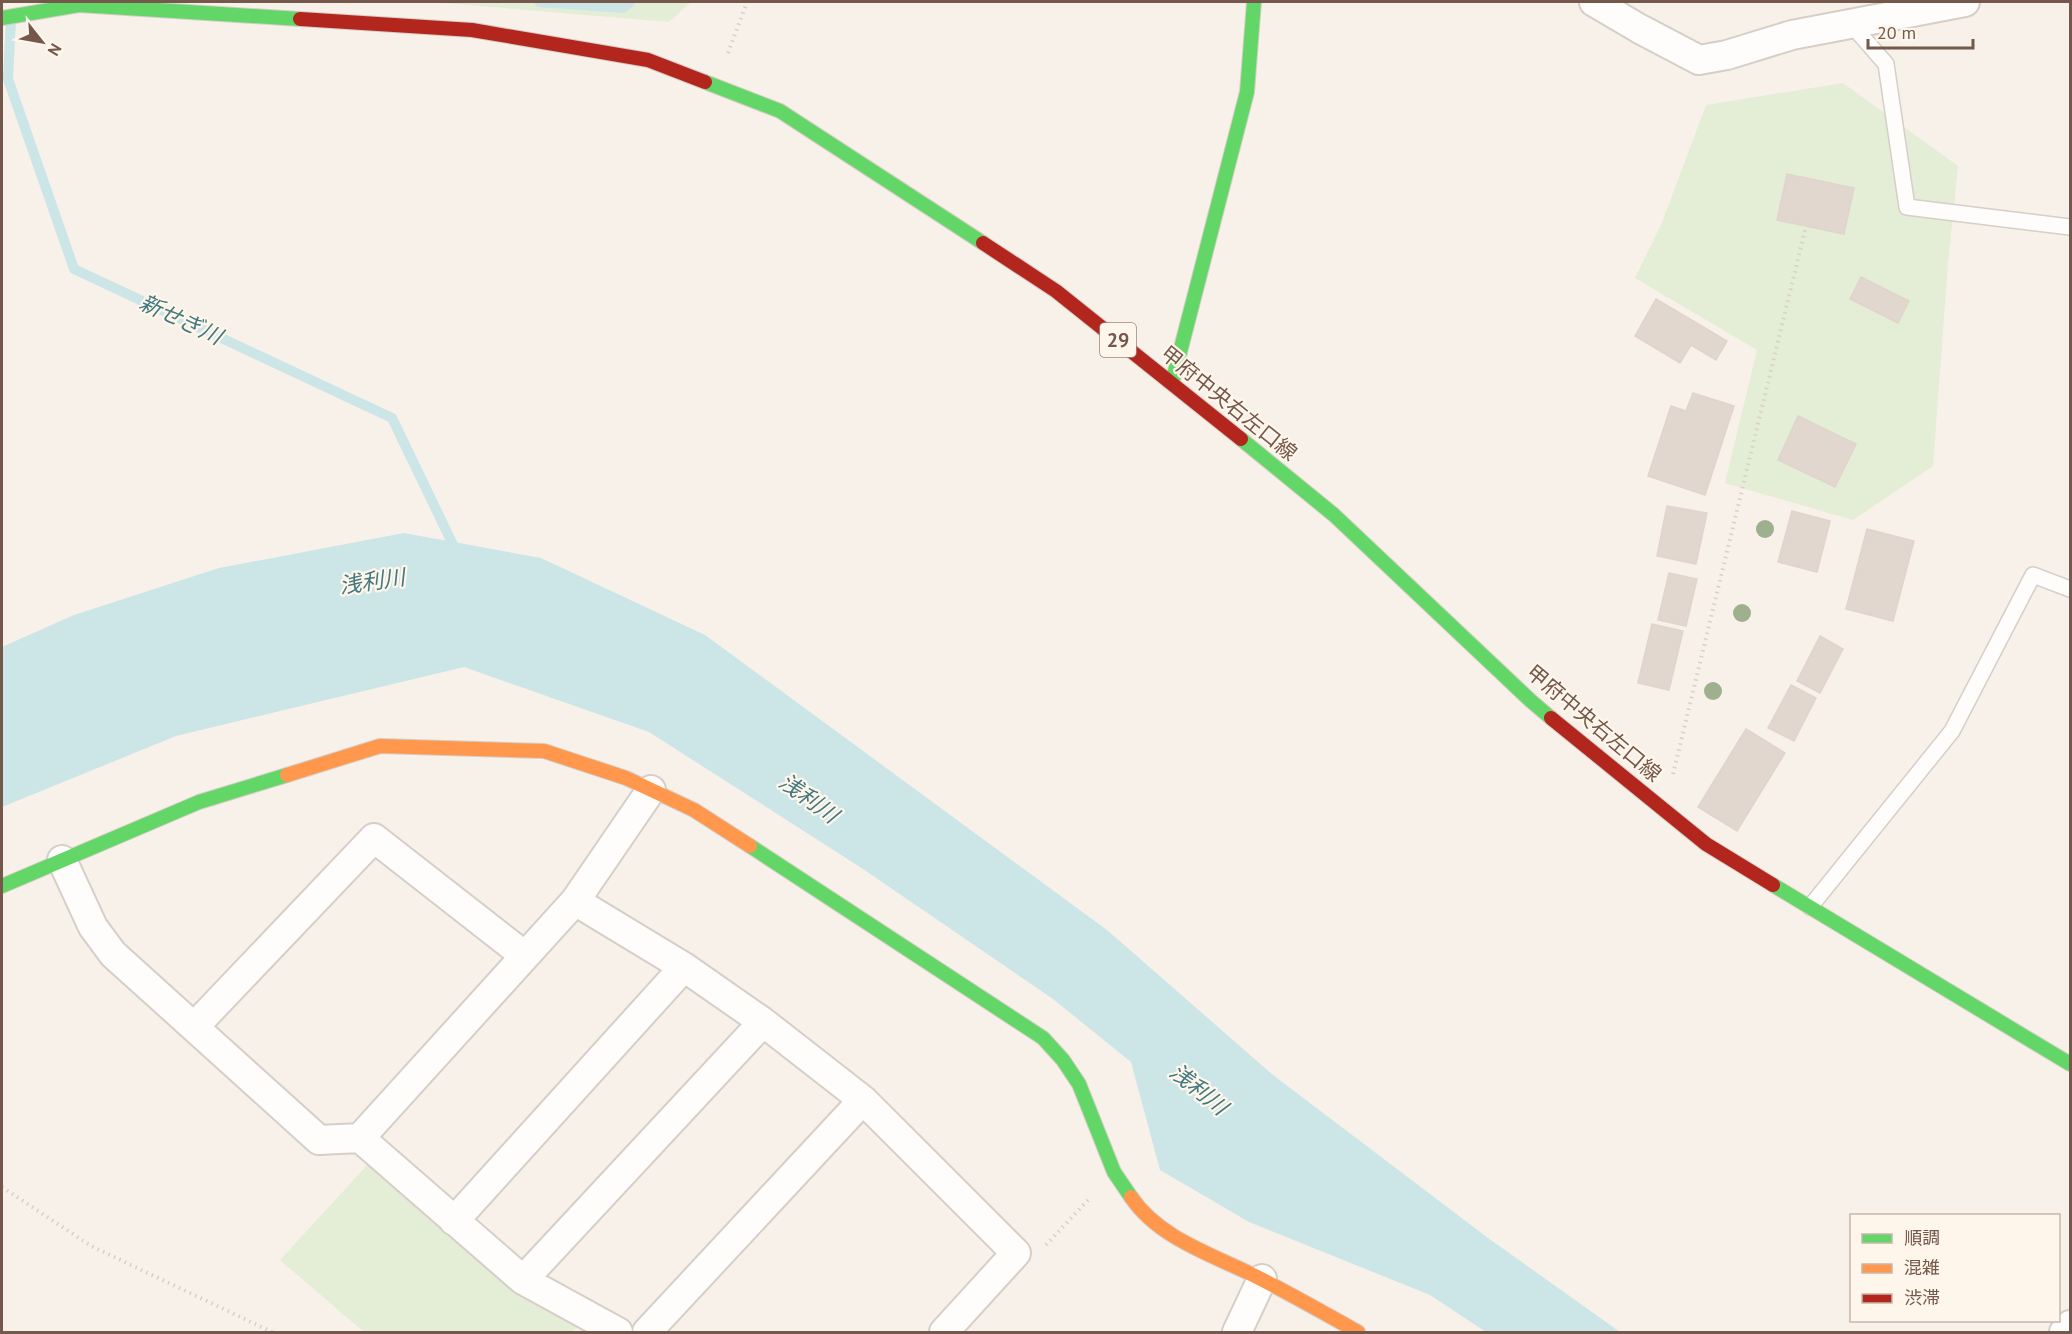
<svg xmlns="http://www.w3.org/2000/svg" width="2072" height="1334" font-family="'PT Sans','Noto Sans JP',sans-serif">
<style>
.green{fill:#e4edd5}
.water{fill:#cce5e6}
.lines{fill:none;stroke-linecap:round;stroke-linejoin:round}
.stream{stroke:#cce5e6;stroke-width:10}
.building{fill:#e1d7cf;stroke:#e0d4cc;stroke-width:1.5}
.lane-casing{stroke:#d6cec7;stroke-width:18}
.street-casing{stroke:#d6cec7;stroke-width:32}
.fast-casing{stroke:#d6cec6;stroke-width:16}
.slow-casing{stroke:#d6cec6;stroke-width:16}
.jam-casing{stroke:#d6cec6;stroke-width:16}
.path{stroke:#d8d0cb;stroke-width:4;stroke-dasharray:1.5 4.5;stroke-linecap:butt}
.lane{stroke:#fefdfc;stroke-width:15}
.street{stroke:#fefdfc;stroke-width:28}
.fast{stroke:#63d668;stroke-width:14}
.slow{stroke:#ff974d;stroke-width:14}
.jam{stroke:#b3261e;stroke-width:14}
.tree{fill:#9eb08e}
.labels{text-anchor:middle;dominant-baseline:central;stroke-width:4.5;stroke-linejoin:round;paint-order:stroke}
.shield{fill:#fff6eb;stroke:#9e877b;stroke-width:1.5}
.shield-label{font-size:20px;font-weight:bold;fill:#74584b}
.street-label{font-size:21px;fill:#74584b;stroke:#fff6eb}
.water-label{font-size:22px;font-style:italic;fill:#427880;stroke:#fff6eb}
</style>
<rect width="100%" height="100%" fill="#f7f1ea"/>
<!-- green -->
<path class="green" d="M432,2H691L669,22Z
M1843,83L1958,166L1948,263L1933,466L1853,520L1725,483L1757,350L1635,278L1661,225L1706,105Z
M370,1162L514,1290L576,1327L573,1332H364L280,1260Z"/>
<!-- water -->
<path class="water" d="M404,533L541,558L705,635L1107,930L1273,1075L1488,1238L1620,1332H1486L1430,1295L1249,1222L1160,1170L1131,1062L1053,999L863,869L649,732L464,667L176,736L2,807V647L74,615L219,568Z"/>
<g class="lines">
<!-- stream -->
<path class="stream" d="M539,2L623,8L630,2
M11,20L8,79L74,269L392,418L457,553"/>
</g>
<!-- building -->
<path class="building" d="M1787,174L1854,188L1844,234L1777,220Z
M1861,277L1909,301L1898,323L1850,299Z
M1656,299L1727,341L1716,360L1691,345L1680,363L1635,336Z
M1693,393L1734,406L1705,495L1648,476L1671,406L1686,411Z
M1798,416L1856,444L1835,487L1778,460Z
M1667,506L1707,513L1696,564L1657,556Z
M1792,511L1830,521L1817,572L1778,562Z
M1867,529L1914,541L1893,621L1846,609Z
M1669,573L1697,579L1686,626L1658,620Z
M1652,624L1683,631L1669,690L1638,683Z
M1820,636L1843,649L1820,693L1797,681Z
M1791,685L1816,698L1794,741L1768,728Z
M1746,729L1785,753L1737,831L1698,807Z"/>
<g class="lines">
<defs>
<path id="lane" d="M1851,24L1886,64L1907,207L2070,227
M1810,907L1952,731L2033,575L2070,589"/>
<path id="street" d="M1594,2L1640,29L1699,60L1727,55L1792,35L1965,2
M62,860L93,927L113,954L319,1140L360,1138L575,901L651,790
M575,901L684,967L763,1022L863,1100L1016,1253L944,1332
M194,1027L374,838L525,956
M360,1138L523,1280L618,1332
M454,1221L684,967
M523,1280L763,1022
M647,1332L863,1100
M1237,1332L1262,1279
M2064,1332L2070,1325"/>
<path id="fast" d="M2,18L79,5L300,19
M705,82L780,111L983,243
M1172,383L1247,92L1254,2
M1241,439L1334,515L1531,701L1551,718
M750,846L1043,1038L1063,1060L1079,1084L1114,1172L1131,1197
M1773,885L2070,1064
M2,886L199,802L287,775"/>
<path id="slow" d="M287,775L380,746L544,751L626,778L694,810L750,846
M1131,1197C1160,1240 1217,1256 1261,1279C1294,1296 1326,1314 1358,1332"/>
<path id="jam" d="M300,19L472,30L648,60L705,82
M983,243L1056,291L1241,439
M1551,718L1706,844L1773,885"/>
</defs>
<!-- lane casing -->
<use href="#lane" class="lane-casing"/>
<!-- street casing -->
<use href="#street" class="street-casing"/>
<!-- fast casing -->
<use href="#fast" class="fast-casing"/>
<!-- slow casing -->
<use href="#slow" class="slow-casing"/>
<!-- jam casing -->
<use href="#jam" class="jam-casing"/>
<!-- path -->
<path class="path" d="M728,53L747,2
M1673,774L1806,226
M2,1187L91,1246L272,1332
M1046,1245L1090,1198"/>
<!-- lane -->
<use href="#lane" class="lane"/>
<!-- street -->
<use href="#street" class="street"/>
<!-- fast -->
<use href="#fast" class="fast"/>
<!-- slow -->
<use href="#slow" class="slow"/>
<!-- jam -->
<use href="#jam" class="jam"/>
</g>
<!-- trees -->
<g class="tree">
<circle cx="1765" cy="529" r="9"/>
<circle cx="1742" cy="613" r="9"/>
<circle cx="1713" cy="691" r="9"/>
</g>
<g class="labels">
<!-- shield labels -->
<rect class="shield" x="1100" y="323" width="36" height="34" rx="4.5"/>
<g class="shield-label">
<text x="1118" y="340">29</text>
</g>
<!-- street labels -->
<g class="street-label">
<text transform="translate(1229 403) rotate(39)">甲府中央右左口線</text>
<text transform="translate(1594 723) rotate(40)">甲府中央右左口線</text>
</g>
<!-- water labels -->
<g class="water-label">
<text transform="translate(181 319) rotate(25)">新せぎ川</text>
<text transform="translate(372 581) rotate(-8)">浅利川</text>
<text transform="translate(809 798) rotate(36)">浅利川</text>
<text transform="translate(1199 1089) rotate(39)">浅利川</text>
</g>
</g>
<!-- border -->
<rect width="2072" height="1334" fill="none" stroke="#74584b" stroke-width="6"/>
<!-- legend -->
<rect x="1850" y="1214" width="210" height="108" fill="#fff6eb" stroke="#c7b7ab" stroke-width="1.5"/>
<rect x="1862" y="1234" width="30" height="9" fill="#63d668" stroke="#c7b7ab" stroke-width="1.5"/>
<text x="1904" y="1244" font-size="18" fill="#74584b">順調</text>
<rect x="1862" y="1264" width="30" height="9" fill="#ff974d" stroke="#c7b7ab" stroke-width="1.5"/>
<text x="1904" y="1274" font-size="18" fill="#74584b">混雑</text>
<rect x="1862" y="1294" width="30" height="9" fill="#b3261e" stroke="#c7b7ab" stroke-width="1.5"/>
<text x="1904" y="1304" font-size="18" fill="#74584b">渋滞</text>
<!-- north arrow -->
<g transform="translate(42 42) rotate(121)" stroke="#fff6eb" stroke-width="4.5" paint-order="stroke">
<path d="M0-4.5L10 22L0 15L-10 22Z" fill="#74584b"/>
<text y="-9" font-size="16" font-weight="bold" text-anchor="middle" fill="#74584b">N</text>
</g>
<!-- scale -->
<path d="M1868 39v9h105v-9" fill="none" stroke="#74584b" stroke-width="3"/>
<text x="1877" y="39" font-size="18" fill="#74584b" stroke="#fff6eb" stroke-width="4.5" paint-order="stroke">20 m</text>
</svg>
